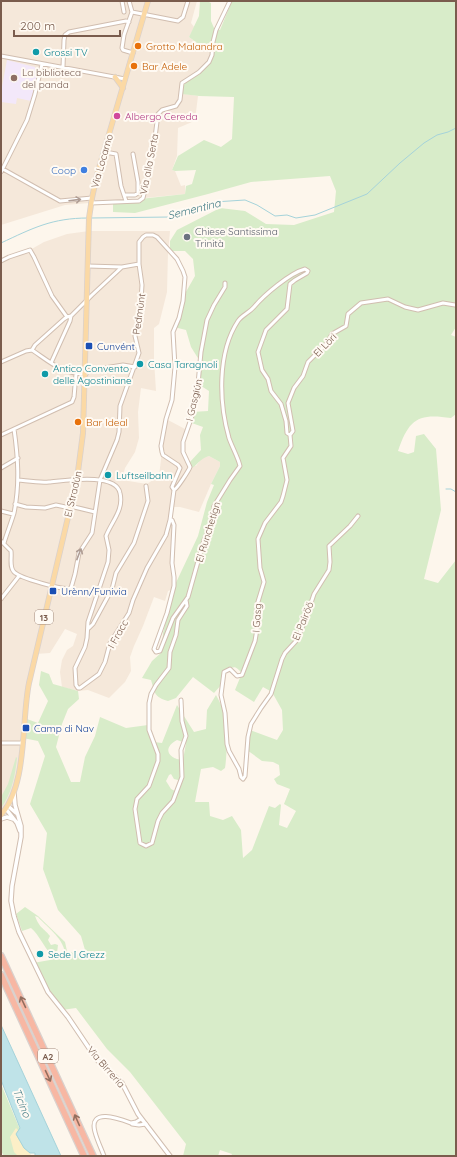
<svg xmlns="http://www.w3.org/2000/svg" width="457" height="1157" font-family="Quicksand,sans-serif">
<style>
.residential{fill:#f5e8da}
.education{fill:#f3e8fa}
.green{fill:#d8ecc9;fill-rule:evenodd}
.sand{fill:#fcefc7}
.water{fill:#bfe3e8;stroke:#a5d3da}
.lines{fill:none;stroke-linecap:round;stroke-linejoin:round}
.stream{stroke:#a5d3da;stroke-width:1}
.minor-casing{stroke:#d1beb0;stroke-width:5}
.tertiary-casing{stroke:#d1beb0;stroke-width:5.5}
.primary-casing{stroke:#dad1cd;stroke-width:6}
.motorway-casing{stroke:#dad1cd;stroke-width:8}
.minor{stroke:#fff;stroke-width:3}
.tertiary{stroke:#fff;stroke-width:3.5}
.primary{stroke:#fbd9a5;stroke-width:4.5}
.motorway{stroke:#f7b7a3;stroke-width:5.5}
.oneway{stroke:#af9d94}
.oneway2{stroke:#936e5e}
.food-dot{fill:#e8710a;stroke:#fffaf3;stroke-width:1.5}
.culture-dot{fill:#0f9aa8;stroke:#fffaf3;stroke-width:1.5}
.education-dot{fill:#8d6e63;stroke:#fffaf3;stroke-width:1.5}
.hotel-dot{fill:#d1479c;stroke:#fffaf3;stroke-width:1.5}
.shop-dot{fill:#3f7fe0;stroke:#fffaf3;stroke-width:1.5}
.worship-dot{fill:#6b7280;stroke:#fffaf3;stroke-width:1.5}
.transit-dot{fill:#1a4fb4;stroke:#fffaf3;stroke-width:1.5}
.labels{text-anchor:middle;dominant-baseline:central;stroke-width:4;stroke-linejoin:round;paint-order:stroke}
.shield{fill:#fffaf3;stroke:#a28b7f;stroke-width:1}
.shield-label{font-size:9px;font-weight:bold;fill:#7a5c4d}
.food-label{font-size:10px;fill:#c56008;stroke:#fffaf3;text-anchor:start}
.culture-label{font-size:10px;fill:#0d838f;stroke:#fffaf3;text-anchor:start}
.education-label{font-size:10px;fill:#785e54;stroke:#fffaf3;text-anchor:start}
.hotel-label{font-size:10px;fill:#b23c85;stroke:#fffaf3;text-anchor:start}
.street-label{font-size:10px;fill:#7a5c4d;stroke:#fffaf3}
.shop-label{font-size:10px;fill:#366cbe;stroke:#fffaf3;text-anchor:end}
.worship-label{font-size:10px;fill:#5b616d;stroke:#fffaf3;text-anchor:start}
.transit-label{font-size:10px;fill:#164399;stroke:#fffaf3;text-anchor:start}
.water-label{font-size:11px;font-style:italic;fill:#437c86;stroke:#fffaf3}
</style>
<rect width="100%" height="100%" fill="#fdf6ec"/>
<!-- residential -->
<path class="residential" d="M1,1H197L191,23L194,27L189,37L211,53L207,63L200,70L184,80L180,87L179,93L198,96L196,112L192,122L178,128L177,156L172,170L175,171L181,186L185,185V194L144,198L127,197L114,201L65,205L1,225Z
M89,231H170L168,253L167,292L159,324L154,328V360L156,391L141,388L138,412L139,438L135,452L125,468L122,480L147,484L159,476L166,419L187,430L183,447L189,463L196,466L202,458L209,456L220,462V466L211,484L199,512L180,507H172L170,520L174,525L172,563L173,589L168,591L165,601L154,597L143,626L134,646L130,657L131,671L125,682L109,698L88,690L78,691L62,687L60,672L62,660L67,650L73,646L77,634L65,629L50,653L36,654L29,683L18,780L1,815V261L30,250L44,242L67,234Z"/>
<!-- education -->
<path class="education" d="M7,60L35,67L37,76L31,101L17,98L16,104L1,102V92Z"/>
<!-- green -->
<path class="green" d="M200,1H207L211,3V21L214,28L220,30L232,1H456V327L451,335L456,337V414L451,418C418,413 409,419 398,451L408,454L414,452L416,436L424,434L436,449L441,510L424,579L438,583L456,560V1156H231L232,1154L220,1150L218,1156H183L186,1144L130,1072L107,1049L76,1008L62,1010L48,992L33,963L50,960L51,954C43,946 40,936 31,928L22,931L16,914L25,907L38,916L65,942L67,951L87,957L81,936L58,910L43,869L47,833L30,804L45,756L38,741L23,738L24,718L38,723L48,701L39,685L41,671L49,674L53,684L78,691L79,699L68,709L62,724L56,747L71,782H80L85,757L95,736L100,717L126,728L148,725L154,742L162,743L177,705L194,732L206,729L207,710L216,695C219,701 222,706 224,712C228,723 227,756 225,768L221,771L213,767L201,769L195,802H209L210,816L223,820L232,816L241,830L243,858L252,850L269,806L275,808L280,804L281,805L279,825L287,828L296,811L284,804L290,789L277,784L274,779L280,775L279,765L273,762L262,761L247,750L250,730L277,740L283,730L282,710L272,692L263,687L254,702L235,690L242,673C234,665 236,667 226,669L222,684L214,693L193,677L176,698L168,701C154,697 155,693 151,680L142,678L152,661L162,652L163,633L173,589L198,536L207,502L214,485L211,484L220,466V462L209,456C199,459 198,465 189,470V463L201,450L200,435L203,427L189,422L192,412L208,411L209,391L198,384L201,363L191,347L186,330L174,327L178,320L183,297L195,276L193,259L185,251H170V241L177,230L220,208L245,211L266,224L294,225L334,212L336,191L330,176L251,182L208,194L135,213L113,212V202L185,194L186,186L192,184L196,170L175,171L172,170L178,156L204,140L221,147L232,139L234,97L199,96L182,94L184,83L210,62L211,53L189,37L199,16ZM177,740L186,743L183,760C168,759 162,748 177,740ZM171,774L174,779L182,781L177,792L171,789L166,781L169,775ZM35,916L38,917C49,929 67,941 65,958L57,953L58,945L55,944L51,945L48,940L50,936C43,927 40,929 35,916Z
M16,757L17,758C15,776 12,793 1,808L2,802L1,797L8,784Z
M1,1084L31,1156H4L1,1151Z"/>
<!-- sand -->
<path class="sand" d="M16,1128L19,1131L16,1135L24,1148L30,1153V1156H18L14,1152L10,1137Z"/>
<!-- water -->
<path class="water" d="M1,1025L61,1156H35V1153H30L24,1148L16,1134L20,1128L1,1080Z"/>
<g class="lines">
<!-- stream -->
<path class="stream" d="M91,218L170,217L214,202L245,200L257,205L275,216L287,215L296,218L315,215L367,194L400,163L424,143L437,135L448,132L456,128
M1,243C33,228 52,218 88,218
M446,489H451L456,492"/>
<defs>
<path id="minor" d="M122,1L124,12
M129,1L132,12L178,21L183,17L188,1
M132,12L124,35L122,48L123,50L133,53
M1,56L125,79
M63,67L64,40L65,35L69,32L126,21L129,22
M105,152L116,154L121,186L126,201
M1,168L60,201L92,198
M1,172L27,120L35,94L42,64
M124,195H135L138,193V182L133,154
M91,203L139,201L143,198L148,178L149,167L153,153L158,114L162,110L176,106L180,100L182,83L199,72L209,62L212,55L213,42L216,30L230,1
M1,261L9,257L30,250L34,257L52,296L67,317
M88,266L122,267
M32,350L35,345L64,319L67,317L71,316L92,295L122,267L139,264
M1,362L26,351L32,350C50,362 62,374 86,374
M51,363L70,321L71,316
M86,371L123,365L135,367
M1,435L72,402L74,397L76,374
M1,468L18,458
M18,480C28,481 39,483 49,482C63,481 116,472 120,493C124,510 112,521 106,536L109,550L108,562L88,622L87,638L85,647L75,668L76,685L78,688H80L99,674L105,662L110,643L129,613L133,600L147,568L166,535L170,520H172L174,525L172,563L174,577V586L167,613L154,649L156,652L160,651L173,618L188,597L204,540L211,525L214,506L230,480L240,466C238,457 232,447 229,438C219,403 217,353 238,321C242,315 249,313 254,307C264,295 290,273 305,269L308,271L307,273L295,280L290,284L287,309L266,330L258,352L262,370L268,379L271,391L281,404L286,421L287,433L290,435
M174,490C177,489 189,470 190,467L183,452V442L192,416L193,401L198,384L201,352L207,320L214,305L225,287V283
M15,504L26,507L45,508L56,505L70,508
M70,506L95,512
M1,511L13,514
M1,541L11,551C12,558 9,567 14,572C20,578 64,591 71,588L75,574L79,553L92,533L100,480L117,440L119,432L120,406L139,353L135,336L140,315L142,285L139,264V242L143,237L146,235H153L157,237L177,259L183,271L185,277L183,301L179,318L173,332L175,367L172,400L166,419L161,446L162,452L163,455L178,465L180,468L172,487L174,490L170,520
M4,543C7,533 11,523 14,513C20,484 18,457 14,429
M1,599L19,576
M89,628L93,624L112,589L116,573L134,543L148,501L146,486
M181,700L182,721L186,736L181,750L182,777L173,801L162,813L158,821L152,843L146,846L140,843L135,809L137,799L149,786L158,761V754L149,730V703L151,694L156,685L169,668L170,652L176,635L178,620L187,606L186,600
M1,743H22
M243,779L241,777L239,769L229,751L227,744L225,713L221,695L224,672L230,669L237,676L242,675L255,641L257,629L256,621L257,605L264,582L260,568L258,539L265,523L281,502L283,496L287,480L283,458L291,446L290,435L293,431L288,403L294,388L303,376L308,362L327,343L332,334L346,326L348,314L361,303L388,299L405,307L418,310L443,303L455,305
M243,779L245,776L248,737L251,724L261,708L271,694L282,659L285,653L297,640L306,618L314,594L329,570L330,562L329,546L350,526L358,516
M131,1123L136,1122L141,1119
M104,1156C101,1148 97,1140 95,1132C88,1107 120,1119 131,1123L132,1124L139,1125L146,1124"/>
<path id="tertiary" d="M14,793L15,805L21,826V837L12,886L11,901L14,916L19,932L48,992L68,1017L97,1060L122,1083L138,1114L170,1156
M8,806L16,813
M6,809L17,823L20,831
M1,819L7,817L13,819"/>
<path id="primary" d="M115,77L123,88
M1,815C28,784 21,722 29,683L77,479L83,433L89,218L92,198L97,175L148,1"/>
<path id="motorway" d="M1,956L93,1156
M1,975L84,1156"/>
</defs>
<!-- minor casing -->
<use href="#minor" class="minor-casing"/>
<!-- tertiary casing -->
<use href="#tertiary" class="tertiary-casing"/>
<!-- primary casing -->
<use href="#primary" class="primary-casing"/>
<!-- motorway casing -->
<use href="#motorway" class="motorway-casing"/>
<!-- minor -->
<use href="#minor" class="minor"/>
<!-- tertiary -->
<use href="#tertiary" class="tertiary"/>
<!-- primary -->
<use href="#primary" class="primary"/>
<!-- motorway -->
<use href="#motorway" class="motorway"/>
</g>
<!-- one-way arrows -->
<defs><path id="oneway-shaft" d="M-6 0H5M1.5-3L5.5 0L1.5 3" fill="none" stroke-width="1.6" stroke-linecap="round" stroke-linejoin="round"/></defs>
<g class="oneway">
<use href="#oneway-shaft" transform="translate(75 200) rotate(-7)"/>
<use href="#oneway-shaft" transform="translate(79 554) rotate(-69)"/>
</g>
<g class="oneway2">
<use href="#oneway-shaft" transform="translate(23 1002) rotate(-115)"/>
<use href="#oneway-shaft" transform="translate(48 1076) rotate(65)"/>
<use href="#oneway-shaft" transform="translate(77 1120) rotate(-114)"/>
</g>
<!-- markers -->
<g class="food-dot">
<circle cx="138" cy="46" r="4"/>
<circle cx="134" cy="66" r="4"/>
<circle cx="78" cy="422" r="4"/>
</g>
<g class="culture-dot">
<circle cx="36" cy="52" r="4"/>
<circle cx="140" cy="364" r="4"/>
<circle cx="45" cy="374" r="4"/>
<circle cx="108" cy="475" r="4"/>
<circle cx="40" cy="954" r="4"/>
</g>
<circle class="education-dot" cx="14" cy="78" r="4"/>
<circle class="hotel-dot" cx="117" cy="116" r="4"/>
<circle class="shop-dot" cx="84" cy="170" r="4"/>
<circle class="worship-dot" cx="187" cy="237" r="4"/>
<g class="transit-dot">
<rect x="85" y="342" width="8" height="8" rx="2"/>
<rect x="49" y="587" width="8" height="8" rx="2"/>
<rect x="22" y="724" width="8" height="8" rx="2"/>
</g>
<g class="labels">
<!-- shield labels -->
<g class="shield">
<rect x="35" y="610" width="18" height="14" rx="3"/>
<rect x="38" y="1049" width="20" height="14" rx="3"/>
</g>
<g class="shield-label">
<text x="44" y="617">13</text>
<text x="48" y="1056">A2</text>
</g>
<!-- food labels -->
<g class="food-label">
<text x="146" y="46">Grotto Malandra</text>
<text x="142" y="66">Bar Adele</text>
<text x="86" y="422">Bar Ideal</text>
</g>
<!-- culture labels -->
<g class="culture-label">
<text x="44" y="52">Grossi TV</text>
<text x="148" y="364">Casa Taragnoli</text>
<text x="53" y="368">Antico Convento<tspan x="53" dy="12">delle Agostiniane</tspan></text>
<text x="116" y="475">Luftseilbahn</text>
<text x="48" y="954">Sede I Grezz</text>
</g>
<!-- education labels -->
<g class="education-label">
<text x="22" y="72">La biblioteca<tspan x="22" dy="12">del panda</tspan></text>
</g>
<!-- hotel labels -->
<g class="hotel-label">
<text x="125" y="116">Albergo Cereda</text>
</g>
<!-- street labels -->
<g class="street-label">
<text transform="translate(102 161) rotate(-74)">Via Locarno</text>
<text transform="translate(149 164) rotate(-79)">Via alla Serta</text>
<text transform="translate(139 314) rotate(-82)">Pedmúnt</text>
<text transform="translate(325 345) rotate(-46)">El Lòri</text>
<text transform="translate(194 400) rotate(-77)">I Gasgiún</text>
<text transform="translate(73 494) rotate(-77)">El Stradún</text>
<text transform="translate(208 532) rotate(-73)">El Runchetígn</text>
<text transform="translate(257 618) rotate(-86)">I Gasg</text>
<text transform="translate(303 621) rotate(-68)">El Pairöö</text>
<text transform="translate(118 634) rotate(-61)">I Fracc</text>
<text transform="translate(106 1067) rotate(49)">Via Birreria</text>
</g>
<!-- shop labels -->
<g class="shop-label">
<text x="76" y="170">Coop</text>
</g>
<!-- worship labels -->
<g class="worship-label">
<text x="195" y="231">Chiese Santissima<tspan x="195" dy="12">Trinità</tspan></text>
</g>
<!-- transit labels -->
<g class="transit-label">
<text x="97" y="346">Cunvént</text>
<text x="61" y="591">Urènn/Funivia</text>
<text x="34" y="728">Camp di Nav</text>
</g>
<!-- water labels -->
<g class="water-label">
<text transform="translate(194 209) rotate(-14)">Sementina</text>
<text transform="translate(22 1103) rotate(68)">Ticino</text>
</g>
</g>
<!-- border -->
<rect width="457" height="1157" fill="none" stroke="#7a5c4d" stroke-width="4"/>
<!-- scale -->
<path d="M14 30v6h106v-6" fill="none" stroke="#7a5c4d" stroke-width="2"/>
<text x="20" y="30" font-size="12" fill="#7a5c4d" stroke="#fffaf3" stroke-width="3" paint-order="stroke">200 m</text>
</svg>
